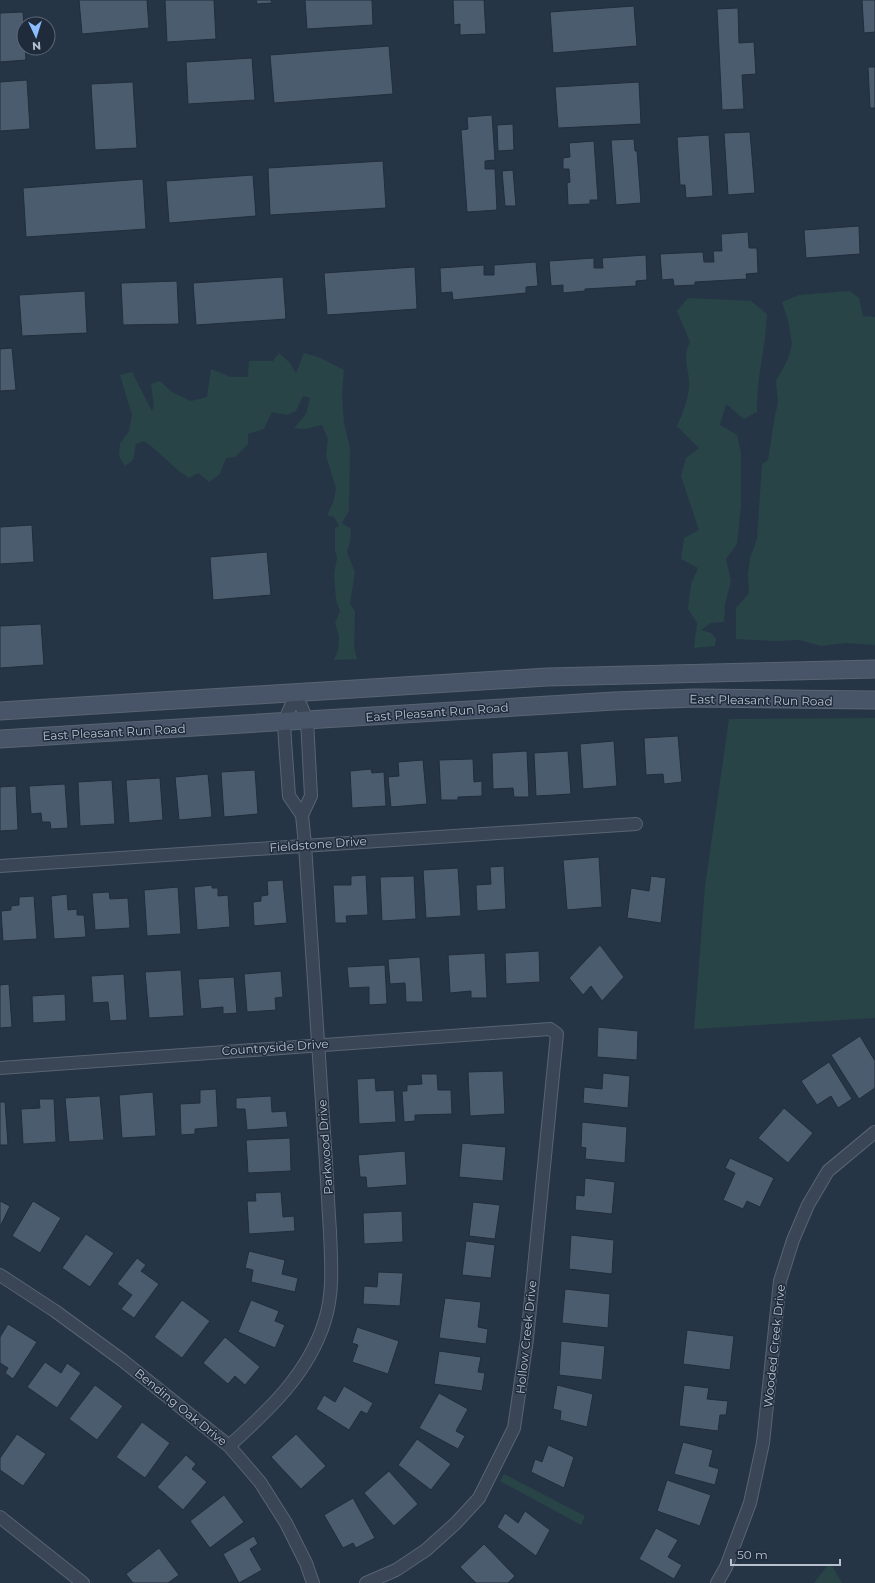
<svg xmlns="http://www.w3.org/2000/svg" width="875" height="1583" font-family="Montserrat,sans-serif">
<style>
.green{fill:#284447}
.building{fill:#4c5c6f;stroke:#212d3c}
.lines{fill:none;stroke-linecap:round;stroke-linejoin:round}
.minor-casing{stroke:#596472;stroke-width:14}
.secondary-casing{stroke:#596472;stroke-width:19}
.minor{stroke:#3a4655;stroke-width:12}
.secondary{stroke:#485568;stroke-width:17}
.labels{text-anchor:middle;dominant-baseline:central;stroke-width:3;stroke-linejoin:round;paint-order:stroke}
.street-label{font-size:12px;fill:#b8c1ce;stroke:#1f2b3b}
</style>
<rect width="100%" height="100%" fill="#253546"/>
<!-- green -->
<path class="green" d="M850,291L859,298L863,316L875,317V645L846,643L821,646L799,640L776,641L736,639V608L749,593L748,574L750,558L757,539L762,464L768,460L775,415L778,403L776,381L788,359L792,344L788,320L782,302L799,295Z
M688,298L751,301L767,314C766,347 756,379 757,412L744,419L726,404L720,425L737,435L741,454V505L737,544L726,559L731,581L725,604L724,622L711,623L701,630L711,633L716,638L715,646L694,648L697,623L688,609L691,584L698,568L681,559L684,538L699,530L681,476L686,458L699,448L677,426C683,412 690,396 689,381C688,363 682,360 690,342L677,311Z
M279,353L289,362L296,373L304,353L321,358L344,370L342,393L344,423L350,448L349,511L342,523L351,529L350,542L347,552L355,572L350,604L355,611L354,646L357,659L334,660L338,650L339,637L335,623L340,611L336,600L334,575L337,558L335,551V528L339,526L334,517L327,515L334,500L336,488L326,456L328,439L322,425L305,429L294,428L306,414L310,398L303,396L296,411L287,415L272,412L264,429L248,434V444L235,457L226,458L220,474L209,482L198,473L189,478C171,467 161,452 144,441L136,444L133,460L125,466L119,456L120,443L129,431L132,415L120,375L132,372L152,411L154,406L151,384L160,381L172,392L191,401L207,397L211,369L231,377H248L249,361H273Z
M875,718V1018L694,1029L705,886L729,719Z
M504,1474L585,1516L581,1525L500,1481Z
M830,1562L842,1583H814Z"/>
<!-- building -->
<path class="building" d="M79,0H147L149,28L82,34Z
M165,0H214L216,39L167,42Z
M256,0H271L272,3L257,4Z
M305,0H372L373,25L307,29Z
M453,0H484L486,34L460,35V24L454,25Z
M862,0H875V32L864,33Z
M634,6L637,46L553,53L550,12Z
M738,8L739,43L754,42L756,74L742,75L744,109L722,110L717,9Z
M23,12L26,60L0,62V13Z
M389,46L393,94L274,103L270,55Z
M252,58L255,100L188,104L186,62Z
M868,67H875V108H870Z
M27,80L30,129L0,131V82Z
M133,82L137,148L95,150L91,84Z
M639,82L641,124L558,128L555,87Z
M492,115L495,160L485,161V169H495L497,210L467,212L461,130L468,129L467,117Z
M513,124L514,150L498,151L497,125Z
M750,132L755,193L728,195L724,133Z
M709,135L713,196L686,198L685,185H680L677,137Z
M634,139L635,151H637L641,203L616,205L611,140Z
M594,141L598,200H590V204L568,205L567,183L570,182L569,169H563V158L570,157L569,143Z
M383,161L386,208L270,215L268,168Z
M513,170L516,206H505L502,171Z
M253,175L256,216L169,223L166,181Z
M143,179L146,229L26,237L23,188Z
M859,226L860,254L806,258L804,230Z
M748,232L749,248H757L758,273L746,274L747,279L695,282V285L674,286L673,279L662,280L660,254L703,252L704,262H714L713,251H722L721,234Z
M646,255L647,280L636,281V286L585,289V291L563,293V285L551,286L549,261L594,258V268H603L602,258Z
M536,262L538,286L526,287V293L453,300L452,292L441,293L440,268L484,265V275H494V265Z
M415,267L417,309L327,315L324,273Z
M283,277L286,319L196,325L193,283Z
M177,281L179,324L123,325L121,283Z
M85,291L87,333L22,336L19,295Z
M12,348L16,390L0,391V349Z
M32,525L34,562L0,564V527Z
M267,552L271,595L213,600L210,557Z
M41,624L44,665L0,668V626Z
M678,736L682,782L664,784L663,774L646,775L644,738Z
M614,741L617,786L583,789L580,744Z
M527,751L529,797H514L513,788L493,789L492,753Z
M568,751L571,794L536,796L534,753Z
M473,759L474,782L482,781V796L458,797V800H441L439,760Z
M423,760L427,804L391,807L388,777L399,776L398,762Z
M371,769L372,773L384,772L386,806L352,808L350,771Z
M255,770L258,814L224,817L221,772Z
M208,774L212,817L179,820L175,777Z
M160,778L163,820L129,823L126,780Z
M112,780L115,824L80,826L78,782Z
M65,784L68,828L51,829L50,822H42L41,813L31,814L29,786Z
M16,786L18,830L0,831V787Z
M599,857L602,907L567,910L563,860Z
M504,866L506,909L477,911L476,885L491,884L490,867Z
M458,868L461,916L426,918L423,870Z
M366,875L368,915L346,916L347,923H335L333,885H351V876Z
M414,876L416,919L382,921L380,877Z
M651,876L666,878L661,923L627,918L631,888L649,891Z
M283,880L287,923L254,926L253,902L261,901V896L268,895L267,881Z
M212,885V888H218V896L228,895L230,927L197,930L194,887Z
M178,887L181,934L147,936L144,890Z
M109,892L110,899L128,898L130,928L95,930L92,893Z
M67,894L68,910L77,909V915H84L86,937L54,939L51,896Z
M34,896L37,939L3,941L1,911L11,910V906L19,905V897Z
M600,945L624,977L602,1001L591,986L583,995L569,978Z
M539,951L540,982L506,984L505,953Z
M485,953L487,998H471V991L450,993L448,955Z
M420,957L423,1002H406L405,983L390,984L388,959Z
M385,965L387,1004L369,1005V987L349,988L347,967Z
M181,970L184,1016L149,1018L145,972Z
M281,971L283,997L275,998L276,1010L247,1012L244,974Z
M124,974L127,1020L110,1021L108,1002L93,1003L91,976Z
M234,977L237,1013L223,1014V1007L201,1009L198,979Z
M9,984L12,1027L0,1028V985Z
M65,994L66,1021L33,1023L32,996Z
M598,1027L638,1031L637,1060L597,1057Z
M860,1036L875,1061V1088L859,1099L831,1055Z
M829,1062L852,1099L838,1108L831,1096L817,1105L801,1081Z
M503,1071L505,1114L470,1116L468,1072Z
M603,1073L630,1076L628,1108L583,1103L584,1087L602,1089Z
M421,1074H437L438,1090H451L452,1114L415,1115V1121L404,1122L402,1091H407V1085L422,1084Z
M375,1078L376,1091L394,1090L396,1122L359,1124L357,1079Z
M216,1089L218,1127L195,1129V1134L181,1135L180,1104L200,1103V1090Z
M153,1092L156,1136L122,1138L119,1095Z
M100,1096L104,1140L69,1142L65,1098Z
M271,1096L272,1112L286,1111L288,1127L247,1130L245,1109H236V1098Z
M39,1099H54L56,1142L23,1144L21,1109L40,1108Z
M0,1102H5L8,1145H0Z
M784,1108L813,1133L788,1163L758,1138Z
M582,1122L627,1127L625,1163L585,1159L586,1148L581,1147Z
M290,1138L291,1171L248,1173L246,1140Z
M462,1143L506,1147L503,1181L459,1177Z
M405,1151L407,1185L367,1188L366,1177H360L358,1155Z
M730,1158L774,1178L760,1207L747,1201L743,1209L723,1200L735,1173L725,1168Z
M585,1178L615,1182L612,1214L575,1210L576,1195L584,1196Z
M281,1192L283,1217L294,1216L295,1231L249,1234L247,1201H256L255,1193Z
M0,1201L10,1206L0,1227Z
M33,1201L61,1218L40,1253L12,1236Z
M473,1202L500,1205L495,1239L469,1236Z
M402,1211L403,1242L364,1244L363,1213Z
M86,1234L114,1253L90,1287L62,1268Z
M571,1235L614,1240L612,1274L569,1269Z
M466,1241L495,1245L491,1278L462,1275Z
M249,1251L285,1260L282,1274L298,1278L295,1292L251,1282L253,1270L245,1268Z
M137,1258L146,1265L141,1271L159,1284L134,1318L121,1309L132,1295L117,1284Z
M378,1272L403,1273L400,1306L363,1304L364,1286L377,1287Z
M565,1289L610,1294L608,1328L562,1323Z
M445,1298L481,1302L478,1327L488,1329L486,1344L439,1338Z
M182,1300L210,1321L182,1358L154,1337Z
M251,1300L279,1311L275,1321L285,1325L275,1348L238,1332Z
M8,1324L37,1342L13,1379L5,1373L8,1368L0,1363V1337Z
M357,1327L399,1341L388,1374L352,1362L358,1345L352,1343Z
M687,1330L734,1336L730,1370L683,1364Z
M225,1337L260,1367L245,1385L235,1376L228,1384L203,1363Z
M561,1341L605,1346L602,1380L559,1375Z
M439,1351L481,1357L478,1372L485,1373L482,1391L434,1384Z
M45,1362L61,1373L67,1363L81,1373L57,1408L27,1387Z
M95,1385L123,1406L97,1440L69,1419Z
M557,1385L593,1394L587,1427L560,1420L561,1411L553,1409Z
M684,1385L709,1388L707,1399L728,1401L726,1415H720L718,1431L679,1426Z
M344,1386L373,1403L367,1414L361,1411L349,1430L316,1409L324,1395L335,1402Z
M439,1393L468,1409L456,1431L465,1436L458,1449L419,1428Z
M142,1422L170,1443L145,1478L116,1457Z
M17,1434L46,1454L23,1486L0,1470V1458Z
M296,1434L326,1466L301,1489L271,1457Z
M417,1439L451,1464L431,1490L398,1465Z
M683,1442L713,1450L709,1466L719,1469L715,1485L674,1474Z
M548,1445L574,1457L564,1488L531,1472L535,1459L542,1462Z
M186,1455L196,1464L192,1469L207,1482L183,1510L157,1487Z
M389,1471L418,1504L394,1526L364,1493Z
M667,1480L711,1495L700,1526L657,1511Z
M224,1495L244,1522L210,1548L190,1521Z
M353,1498L375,1538L356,1548L353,1543L343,1548L324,1515Z
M525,1511L550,1530L536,1556L497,1527L505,1513L518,1523Z
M656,1528L678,1540L668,1557L682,1565L674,1579L639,1559Z
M254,1536L258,1544L250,1549L262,1570L239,1583L223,1554Z
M484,1544L515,1576L508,1583H476L460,1567Z
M159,1548L179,1575L168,1583H133L126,1574Z"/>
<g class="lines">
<defs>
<path id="minor" d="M296,694L307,720L311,796L302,815
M0,866L636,824
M0,1068L550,1029L557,1034L527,1339L514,1428L479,1498L456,1523L426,1550L396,1570L366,1583
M0,1275L55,1311L122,1360L229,1446L260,1482L286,1523L306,1563L313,1583
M229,1446C269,1410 309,1373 325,1320C334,1291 331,1261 330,1231C328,1204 327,1176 325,1148C318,1047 312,946 305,845L302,815L289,796L285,741L284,722L296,694
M0,1517L83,1583
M717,1583L726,1567L750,1503L763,1443L780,1281L793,1240L808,1205L828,1171L875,1132"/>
<path id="secondary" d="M0,711L547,677L875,669
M0,739L614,701L695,698L875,700"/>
</defs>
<!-- minor casing -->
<use href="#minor" class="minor-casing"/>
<!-- secondary casing -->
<use href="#secondary" class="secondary-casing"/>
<!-- minor -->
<use href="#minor" class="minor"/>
<!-- secondary -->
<use href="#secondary" class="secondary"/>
</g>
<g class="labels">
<!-- street labels -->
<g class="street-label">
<text transform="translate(761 700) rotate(1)">East Pleasant Run Road</text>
<text transform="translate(437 712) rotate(-4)">East Pleasant Run Road</text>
<text transform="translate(114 732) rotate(-3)">East Pleasant Run Road</text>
<text transform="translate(318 844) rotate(-4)">Fieldstone Drive</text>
<text transform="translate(275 1047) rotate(-4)">Countryside Drive</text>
<text transform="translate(325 1147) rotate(-94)">Parkwood Drive</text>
<text transform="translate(526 1337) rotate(-84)">Hollow Creek Drive</text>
<text transform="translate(774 1346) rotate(-84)">Wooded Creek Drive</text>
<text transform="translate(181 1407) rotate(39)">Bending Oak Drive</text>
</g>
</g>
<!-- north arrow -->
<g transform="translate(36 36) rotate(176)"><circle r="19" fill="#1f2b3b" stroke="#5c6776"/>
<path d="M0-3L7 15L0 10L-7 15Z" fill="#8cbdff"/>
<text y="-6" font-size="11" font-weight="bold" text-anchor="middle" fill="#b8c1ce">N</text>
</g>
<!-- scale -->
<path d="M731 1559v6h109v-6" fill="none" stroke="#b8c1ce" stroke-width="2"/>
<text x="737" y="1559" font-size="12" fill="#b8c1ce" stroke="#1f2b3b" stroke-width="3" paint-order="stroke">50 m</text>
</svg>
